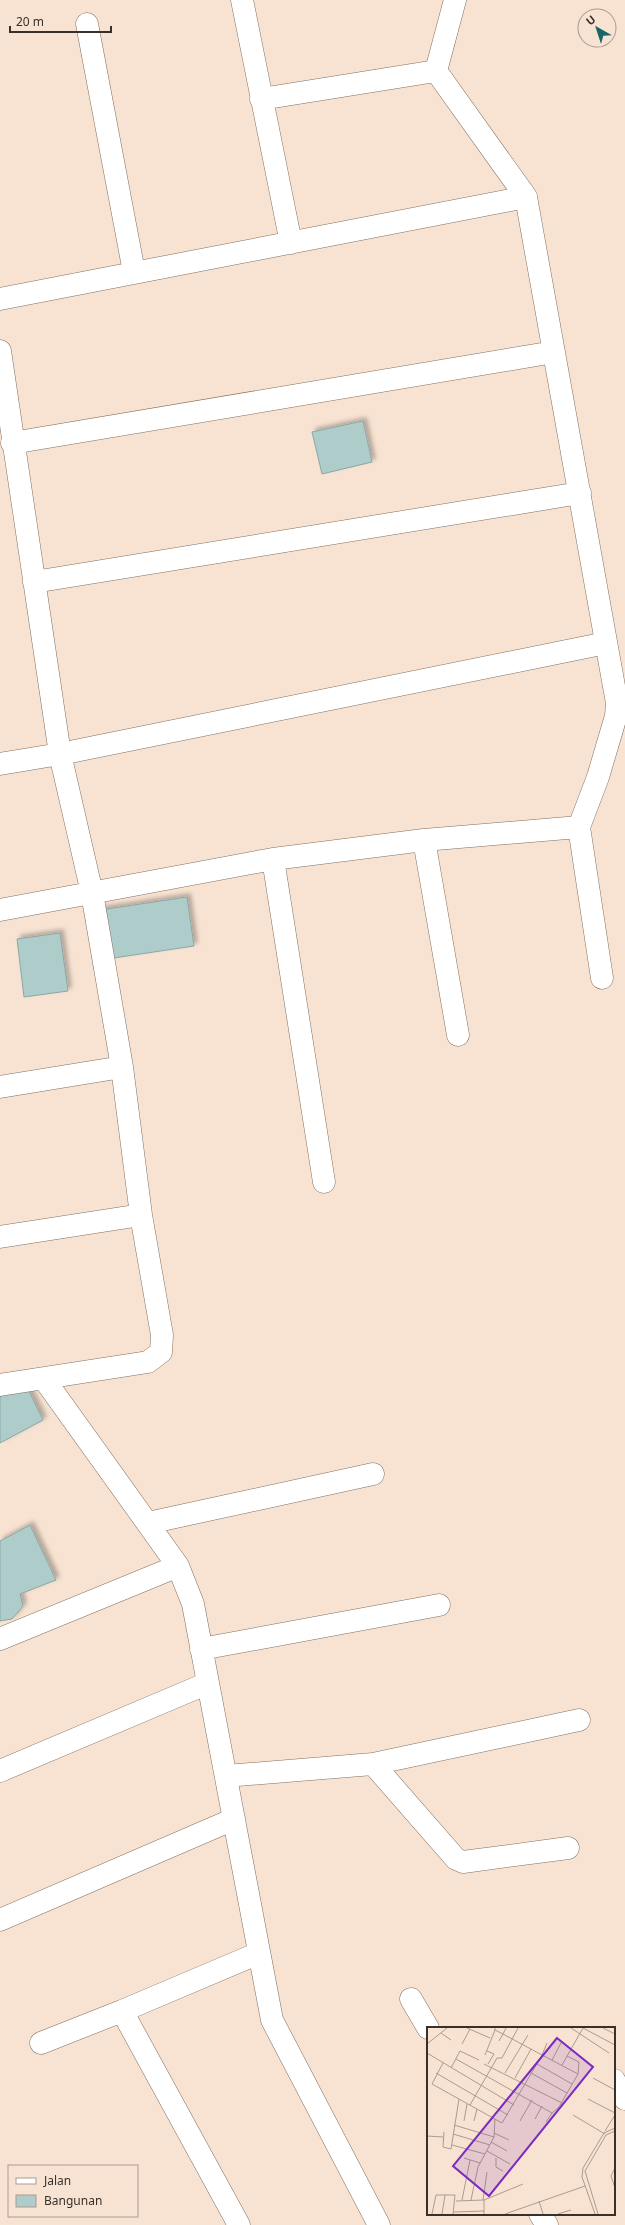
<svg xmlns="http://www.w3.org/2000/svg" width="625" height="2225" font-family="'Noto Sans',sans-serif">
<style>
.building{fill:#aeccca;stroke:#8aa7a6;filter:url(#shadow)}
.lines{fill:none;stroke-linecap:round;stroke-linejoin:round}
.minor-casing{stroke:#826f60;stroke-width:23}
.minor{stroke:#fff;stroke-width:22}
.inset-road{fill:none;stroke:#ab9b8f;stroke-width:1}
.view{fill:#7b2cbf;fill-opacity:0.15;stroke:#7b2cbf;stroke-width:2}
.inset-edge{fill:none;stroke:#38302a;stroke-width:2}
</style>
<defs>
<filter id="shadow"><feDropShadow dx="3.5" dy="-3.5" stdDeviation="2" flood-color="#0004"/></filter>
</defs>
<rect width="100%" height="100%" fill="#f8e3d2"/>
<!-- building -->
<path class="building" d="M363,421L372,462L322,474L312,432Z
M187,897L194,946L107,959L100,910Z
M60,933L68,991L24,997L17,939Z
M26,1385L43,1420L0,1443V1396L14,1393Z
M30,1525L56,1580L20,1594L23,1606L12,1619L0,1621V1541Z"/>
<g class="lines">
<defs>
<path id="minor" d="M242,0L291,243
M87,24L134,272
M436,71L455,0
M261,99L436,71L526,197
M0,299L526,197L617,703L616,716L598,777L579,827L602,978
M0,351L60,754L92,893L122,1067L141,1215L162,1335L161,1352L148,1362L0,1385
M12,443L554,352
M34,582L580,493
M0,764L60,754L606,643
M424,840L458,1035
M273,859L324,1182
M0,910L273,859L424,840L579,827
M0,1087L122,1067
M0,1237L141,1215
M44,1379L178,1566L193,1604L272,2020L379,2225
M148,1523L373,1474
M0,1639L178,1566
M201,1649L439,1605
M373,1764L456,1859L463,1862L568,1848
M0,1771L208,1683
M226,1776L373,1764L579,1720
M0,1920L234,1819
M411,1999L428,2028
M122,2011L239,2225
M41,2043L122,2011L259,1953
M614,2080L625,2099
M540,2214L547,2225"/>
</defs>
<!-- minor casing -->
<use href="#minor" class="minor-casing"/>
<!-- minor -->
<use href="#minor" class="minor"/>
</g>
<!-- overview -->
<g transform="translate(427 2027)">
<rect width="188" height="188" fill="#f8e3d2"/>
<path class="inset-road" d="M40,1L63,11M68,1V3L76,7L72,14M79,1L76,7L115,28L120,16M144,1L182,26M156,1L188,18M176,1L188,7M14,6L24,13M0,17L20,1M35,17L43,2M60,24L67,27L61,37M0,26L87,78M58,28L68,3M140,29L152,35L151,47M29,32L125,86M125,33L134,16M16,36L5,57L75,96L115,28L151,47L132,80L125,86L119,95M57,37L135,76M110,37L145,57M135,38L156,1M24,41L33,24L52,33M9,46L81,88M78,46L101,8M104,46L140,66M88,51L104,22M166,51L188,63M161,72L188,86M43,78L70,31H75L91,1M146,88L178,107M108,92L115,79M37,94L40,77M47,94L50,82M93,94L105,73M27,98L67,110M178,104L188,88M17,105L16,120L24,122L32,72M67,106L82,113M26,107L63,118M0,109L16,110M64,115L80,124M25,118L58,127M60,124L83,137M37,131L53,136M69,131V140L76,144M188,141L184,149L188,161M35,173L43,133M44,173L51,140L67,110L68,92M56,173L60,145M29,174L57,173L96,157M112,174L116,187M27,185L57,184M5,187L9,168H28L26,187M15,187L18,168M57,187V173M78,187L158,159M131,187L144,183M168,187L155,150L156,141L177,106L188,101M171,187L158,144L179,108L188,104"/>
<path class="view" d="M130,11L166,40L62,169L26,139Z"/>
<rect width="188" height="188" class="inset-edge"/>
</g>
<!-- legend -->
<rect x="8" y="2165" width="130" height="52" fill="#f8e3d2" stroke="#ab9b8f"/>
<rect x="16" y="2178" width="20" height="6" fill="#ffffff" stroke="#ab9b8f"/>
<text x="44" y="2185" font-size="12" fill="#38302a">Jalan</text>
<rect x="16" y="2195" width="20" height="12" fill="#aeccca" stroke="#ab9b8f"/>
<text x="44" y="2205" font-size="12" fill="#38302a">Bangunan</text>
<!-- north arrow -->
<g transform="translate(597 28) rotate(321)"><circle r="19" fill="#f8e3d2" stroke="#ab9b8f"/>
<path d="M0-3L7 15L0 10L-7 15Z" fill="#176564"/>
<text y="-6" font-size="11" font-weight="bold" text-anchor="middle" fill="#38302a">U</text>
</g>
<!-- scale -->
<path d="M10 26v6h101v-6" fill="none" stroke="#38302a" stroke-width="2"/>
<text x="16" y="26" font-size="12" fill="#38302a" stroke="#f8e3d2" stroke-width="3" paint-order="stroke">20 m</text>
</svg>
